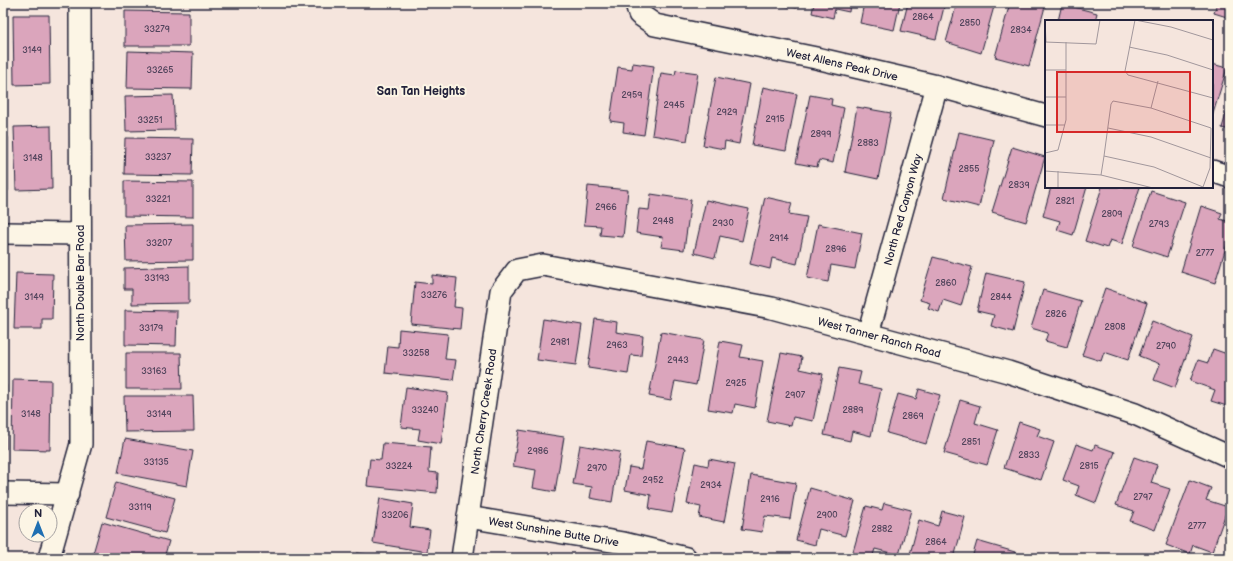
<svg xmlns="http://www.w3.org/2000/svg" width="1233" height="561" font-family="'Balsamiq Sans',sans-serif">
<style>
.building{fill:#dba5bc;stroke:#22223b}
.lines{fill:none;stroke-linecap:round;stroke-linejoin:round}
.minor-casing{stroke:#22223b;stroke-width:24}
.minor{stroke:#fcf5e5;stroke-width:21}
.labels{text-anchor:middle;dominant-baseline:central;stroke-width:4;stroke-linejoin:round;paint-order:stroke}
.number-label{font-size:9px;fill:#50435b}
.street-label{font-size:11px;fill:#22223b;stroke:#fcf5e5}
.neighbourhood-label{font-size:12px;font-weight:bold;fill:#22223b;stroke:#fcf5e5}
.inset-road{fill:none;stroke:#a1979c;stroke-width:1}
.view{fill:#d62828;fill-opacity:0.15;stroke:#d62828;stroke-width:2}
.inset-edge{fill:none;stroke:#22223b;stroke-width:2}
</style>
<rect width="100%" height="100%" fill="#f5e5dd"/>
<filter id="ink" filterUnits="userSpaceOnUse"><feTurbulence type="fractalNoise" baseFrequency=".025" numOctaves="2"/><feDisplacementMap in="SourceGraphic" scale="8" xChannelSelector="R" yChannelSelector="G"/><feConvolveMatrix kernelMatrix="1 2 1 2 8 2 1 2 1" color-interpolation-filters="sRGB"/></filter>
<g filter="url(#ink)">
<!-- building -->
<path class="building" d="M763,3H798L797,8Z
M814,3H850L849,12L835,9L833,18L812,13Z
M864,3H900L894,30L860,23Z
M908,3H945L936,39L901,31Z
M957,3H995L981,53L946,42Z
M1010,3H1046L1029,66L995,57Z
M1217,3H1230V18L1214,13Z
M1062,4L1097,13L1095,21H1058Z
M125,11L189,12V46H125Z
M13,15H49L50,84L14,85Z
M3,16L5,63H3Z
M128,51L193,53L192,89L127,88Z
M633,63L654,66L644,135L623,132L624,123L610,121L618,67L632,69Z
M1212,64L1227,68L1212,117Z
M676,70L698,73L687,141L652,135L661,73L675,75Z
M716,77L750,84L739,144L725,141L724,149L703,145Z
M763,87L797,94L786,151L752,145Z
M173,95L175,130L126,131L125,96Z
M810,95L832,99L831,105L844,108L833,163L819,160L817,167L796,163Z
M1230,100V130L1222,128Z
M857,107L891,113L878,179L845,172Z
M51,126L52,189L16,190L14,127Z
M959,132L994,140L979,207L944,198Z
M3,137H8V191H3Z
M125,138L193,139L192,175L124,174Z
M1012,147L1045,157L1026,222L992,212Z
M124,181L193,182V217L124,216Z
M588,186L628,190L623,237L600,235L601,226L584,225Z
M1051,187H1087L1073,235L1057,230L1060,221L1043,216Z
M1102,187H1140L1122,244L1110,240L1107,248L1085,241Z
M1151,191L1185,202L1167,257L1133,246Z
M651,194L691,200L684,250L661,247L663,237L636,233L639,209L649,210Z
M765,197L792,203L789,214L807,217L797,264L772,258L770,269L750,264Z
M706,200L749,209L742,241L720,236L715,258L694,253Z
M1201,206L1222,213L1220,219L1230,222V234L1215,283L1181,272Z
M193,224V260L126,261L125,225Z
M818,224L862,233L855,269L831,265L828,282L807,278Z
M933,257L972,267L961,306L943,300L939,312L928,308L930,303L920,300Z
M189,266V303L132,304V289H124V268Z
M16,273L53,274L52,319H42V329H14Z
M986,273L1025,282L1013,332L991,326L994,315L977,311Z
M3,274H4L3,338Z
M432,275L457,278L454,307L462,308L460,329L411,324L415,282L432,284Z
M1105,288L1147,303L1128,360L1104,352L1101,361L1082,355Z
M1043,290L1081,301L1067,347L1045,341L1048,333L1031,328Z
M125,310L177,311L176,346L125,345Z
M543,319L582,325L576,365L537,360Z
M595,319L617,322L616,332L643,336L641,356L631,355L628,374L588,368Z
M1152,321L1193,337L1175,388L1154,380L1160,364L1139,356Z
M399,329L448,334L445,359L456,360L453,380L385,373L388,346L398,347Z
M661,332L704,340L696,385L675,381L671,400L649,396Z
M720,341L743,345L740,357L763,361L755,408L735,404L733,413L708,409Z
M1213,349L1230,355V407L1211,401L1215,390L1190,381L1198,360L1208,363Z
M126,353H181L182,389H126Z
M781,353L802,357L800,369L823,374L813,421L793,417L791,426L767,421Z
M839,368L861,372L858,384L881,389L871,436L852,431L850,441L824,435Z
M13,379L51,380L50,450L12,449Z
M3,385H6V449H3Z
M406,387L448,393L441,444L418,440L420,429L401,427Z
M919,389L940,395L926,444L887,433L898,394L916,399Z
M124,396H193L194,431L125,432Z
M960,400L980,406L975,423L998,430L987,465L944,453Z
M1019,422L1040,429L1037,436L1054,442L1041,480L1004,468Z
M519,430L564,437L555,492L533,488L536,470L513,466Z
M125,439L193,451L187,486L118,473Z
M646,441L685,448L672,513L649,509L651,495L625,490L629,467L641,469Z
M383,443L431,447L429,472L438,473L437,493L367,486L370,459L381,460Z
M1076,444L1093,450L1095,445L1115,452L1096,503L1076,495L1079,486L1063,480Z
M580,445L620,452L612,502L590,498L592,487L573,484Z
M1134,457L1157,465L1151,483L1170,489L1155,530L1130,521L1134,511L1116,505Z
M709,459L735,464L724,522L699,517L701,507L687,504L695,463L708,466Z
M751,475L796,483L790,519L765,516L762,532L742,529Z
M1190,480L1211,488L1206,500L1228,507L1212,552L1193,545L1190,554L1166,545Z
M116,482L175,498L165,533L106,517Z
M810,488L855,501L845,536L819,529L815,545L796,540Z
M380,498L413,504L410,527L430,530L427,552L373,543Z
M884,503L911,510L899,555L875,549L872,558H861L852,555L866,506L882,510Z
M942,511L965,517L954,558H909L919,520L938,526Z
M102,522L169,541L164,558H96L92,557Z
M3,529H5L6,558H3Z
M977,541L1015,552L1014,558H972Z
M357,553L389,558H357Z"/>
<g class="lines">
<defs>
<g id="minor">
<path id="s1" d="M636,3L639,14L655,25L816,58L937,86L1046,116"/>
<path d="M1212,171L1230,177"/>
<path d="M3,233L80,234"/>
<path id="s2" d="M868,334L937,86"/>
<path d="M3,493L68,494"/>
<path id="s3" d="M468,517L623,543L686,558"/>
<path d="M49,558L81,444L80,3"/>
<path id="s4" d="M462,558L501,291L517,270L543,265L772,308L1008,372L1135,414L1230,457"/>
</g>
</defs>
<!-- minor casing -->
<use href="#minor" class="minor-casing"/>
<!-- minor -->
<use href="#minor" class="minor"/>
</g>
</g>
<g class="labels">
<!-- number labels -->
<g class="number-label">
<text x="923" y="17">2864</text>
<text x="970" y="23">2850</text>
<text x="157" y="29">33279</text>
<text x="1021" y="30">2834</text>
<text x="32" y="50">3149</text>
<text x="160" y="70">33265</text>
<text x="632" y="95">2959</text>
<text x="674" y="105">2945</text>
<text x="727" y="112">2929</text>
<text x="775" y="119">2915</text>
<text x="150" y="120">33251</text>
<text x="821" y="134">2899</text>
<text x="868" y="143">2883</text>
<text x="158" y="157">33237</text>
<text x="33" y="158">3148</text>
<text x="969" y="169">2855</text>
<text x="1019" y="185">2839</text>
<text x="158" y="199">33221</text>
<text x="1065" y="201">2821</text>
<text x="606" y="207">2966</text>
<text x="1112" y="214">2809</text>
<text x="663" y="221">2948</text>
<text x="723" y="223">2930</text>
<text x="1159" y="224">2793</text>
<text x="779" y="238">2914</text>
<text x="159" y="243">33207</text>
<text x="836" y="249">2896</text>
<text x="1205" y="253">2777</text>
<text x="157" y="278">33193</text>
<text x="946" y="283">2860</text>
<text x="434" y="295">33276</text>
<text x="34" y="297">3149</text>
<text x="1001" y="297">2844</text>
<text x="1056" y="314">2826</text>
<text x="1115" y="327">2808</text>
<text x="151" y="328">33179</text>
<text x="560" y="342">2981</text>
<text x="617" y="345">2963</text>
<text x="1166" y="346">2790</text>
<text x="416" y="353">33258</text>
<text x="678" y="360">2943</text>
<text x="154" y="371">33163</text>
<text x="736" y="383">2925</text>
<text x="795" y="395">2907</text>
<text x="425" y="410">33240</text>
<text x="853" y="410">2889</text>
<text x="31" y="414">3148</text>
<text x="159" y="414">33149</text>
<text x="913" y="416">2869</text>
<text x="971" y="442">2851</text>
<text x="538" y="451">2986</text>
<text x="1029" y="455">2833</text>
<text x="156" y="462">33135</text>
<text x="399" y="466">33224</text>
<text x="1089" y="466">2815</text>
<text x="597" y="468">2970</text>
<text x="653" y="480">2952</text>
<text x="711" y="485">2934</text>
<text x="1143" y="497">2797</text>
<text x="770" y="499">2916</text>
<text x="140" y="507">33119</text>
<text x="395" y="515">33206</text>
<text x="827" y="515">2900</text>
<text x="1197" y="526">2777</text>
<text x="882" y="529">2882</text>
<text x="936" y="542">2864</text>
</g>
<!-- street labels -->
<g class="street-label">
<text stroke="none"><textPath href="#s1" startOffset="222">West Allens Peak Drive</textPath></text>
<text stroke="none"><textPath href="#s2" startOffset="129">North Red Canyon Way</textPath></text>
<text transform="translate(80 283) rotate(-90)">North Double Bar Road</text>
<text stroke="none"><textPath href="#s4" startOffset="667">West Tanner Ranch Road</textPath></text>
<text stroke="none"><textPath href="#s4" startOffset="148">North Cherry Creek Road</textPath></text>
<text stroke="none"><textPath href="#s3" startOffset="87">West Sunshine Butte Drive</textPath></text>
</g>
<!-- neighbourhood labels -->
<g class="neighbourhood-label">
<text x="421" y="91">San Tan Heights</text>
</g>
</g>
<!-- overview -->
<g transform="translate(1045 20)">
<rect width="168" height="168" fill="#f5e5dd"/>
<path class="inset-road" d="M0,0L1,22M168,20L126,7L90,0L80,51L83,55L168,78M0,22L51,24L55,0M84,27L122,35L168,50M0,50H21M0,77H21M106,88L113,61M0,105H20M63,108L106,117L166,138M0,133L13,130L21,100V22M0,151L56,155L108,168M56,155L59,136L66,84L68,81L106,88L166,108L165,148L158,167L109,147L59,136M13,168V151"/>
<path class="view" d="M12,52H145V112H12Z"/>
<rect width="168" height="168" class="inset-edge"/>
</g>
<!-- margin -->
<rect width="1233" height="561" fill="none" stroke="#fcf5e5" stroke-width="16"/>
<rect x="8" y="8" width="1217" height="545" fill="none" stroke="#22223b" stroke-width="1.5" filter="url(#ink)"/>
<!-- north arrow -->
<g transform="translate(38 523)"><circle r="19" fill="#fcf5e5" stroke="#a5a1a1"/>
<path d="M0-3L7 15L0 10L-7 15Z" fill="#1f6fb2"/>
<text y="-6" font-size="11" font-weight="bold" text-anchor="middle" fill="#22223b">N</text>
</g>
</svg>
